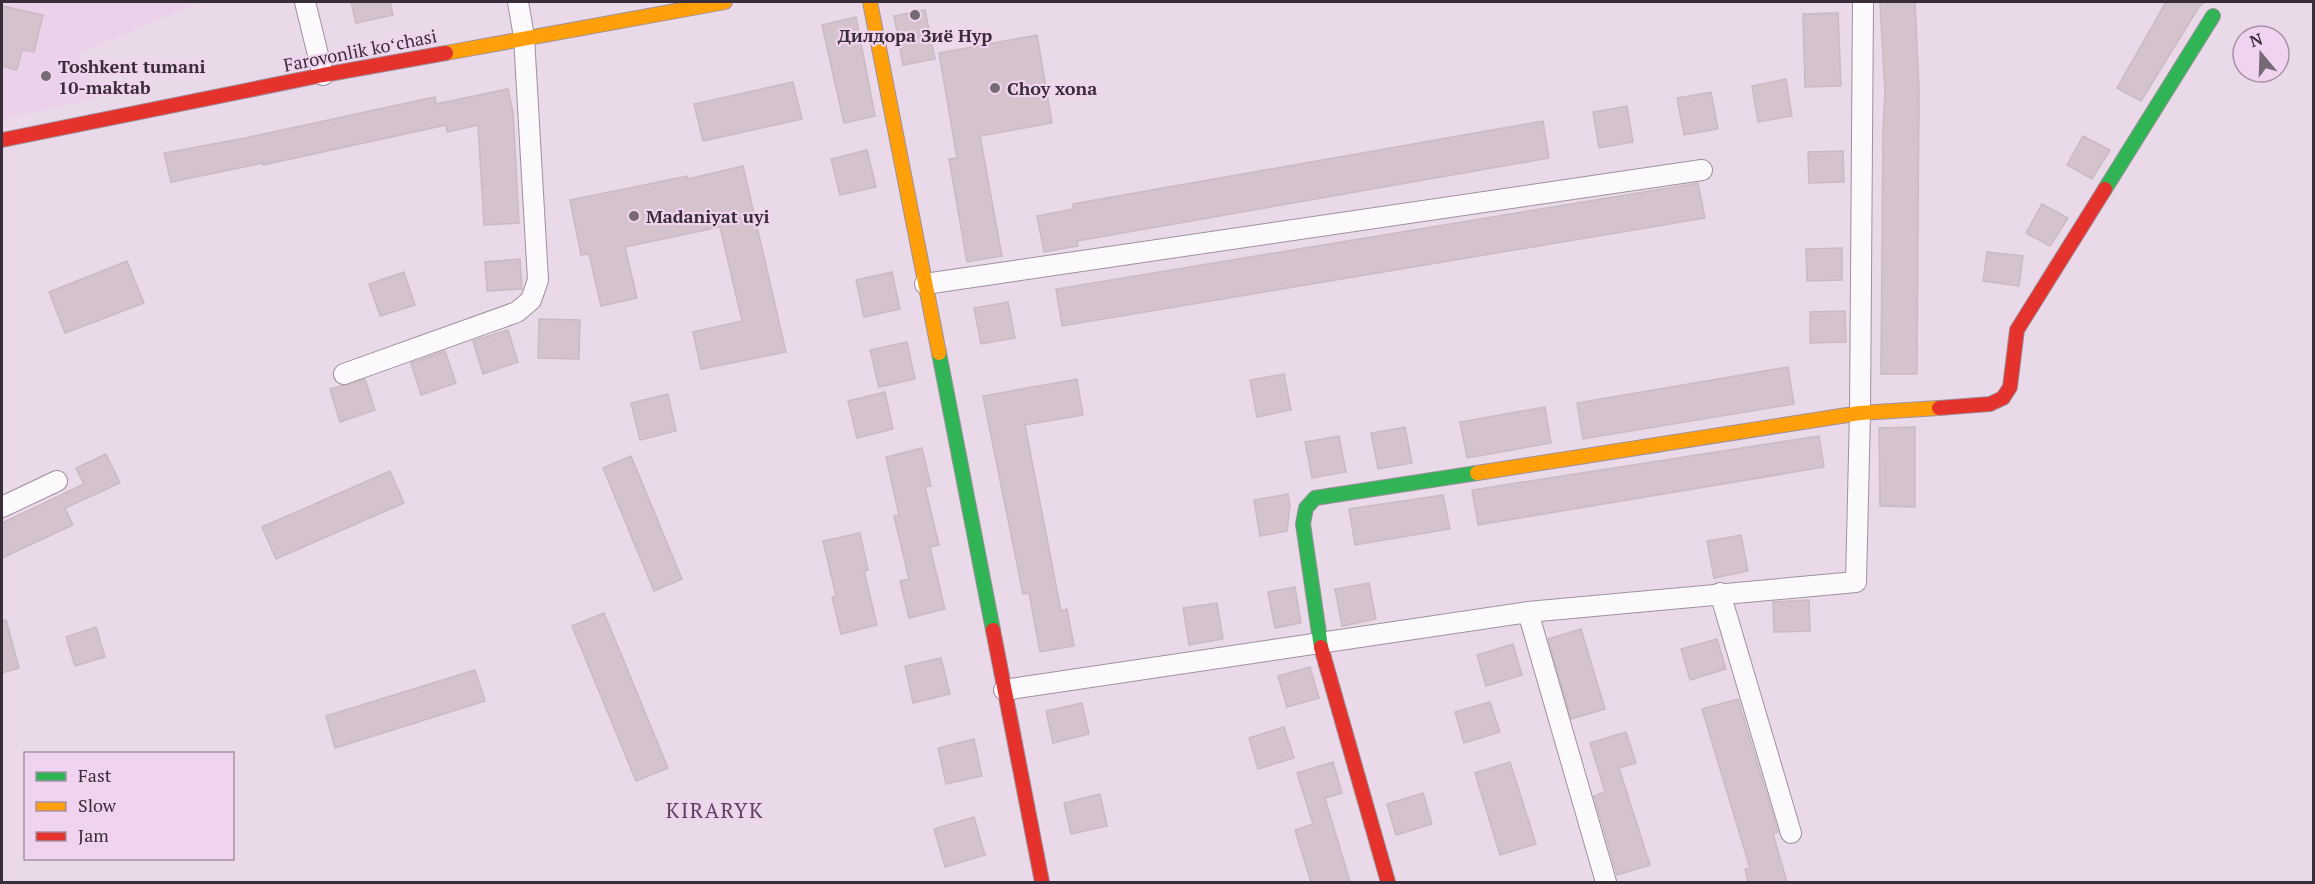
<svg xmlns="http://www.w3.org/2000/svg" width="2315" height="884" font-family="'PT Serif',serif">
<style>
.built{fill:#ebd1ea}
.building{fill:#d4c2cd;stroke:#c9bac3;stroke-width:1.5}
.lines{fill:none;stroke-linecap:round;stroke-linejoin:round}
.street-casing{stroke:#9d919d;stroke-width:22}
.fast-casing{stroke:#9d919d;stroke-width:16}
.slow-casing{stroke:#9d919d;stroke-width:16}
.jam-casing{stroke:#9d919d;stroke-width:16}
.street{stroke:#fcf9fc;stroke-width:20}
.fast{stroke:#30b455;stroke-width:14}
.slow{stroke:#ff9f0a;stroke-width:14}
.jam{stroke:#e5322d;stroke-width:14}
.poi-dot{fill:#766a76;stroke:#f0d4ef;stroke-width:2}
.labels{text-anchor:middle;dominant-baseline:central;stroke-width:4.5;stroke-linejoin:round;paint-order:stroke}
.poi-label{font-size:18px;font-weight:bold;fill:#382d38;stroke:#f0d4ef;text-anchor:start}
.street-label{font-size:18px;fill:#382d38;stroke:#f0d4ef}
.quarter-label{font-size:21px;letter-spacing:1.5px;fill:#5c455c;stroke:#f0d4ef}
</style>
<rect width="100%" height="100%" fill="#eadae9"/>
<!-- built -->
<path class="built" d="M2,2H201L78,54L101,98L2,119Z"/>
<!-- building -->
<path class="building" d="M351,2H390L393,15L356,23Z
M1880,2H1915L1919,89L1917,374H1881L1883,129L1885,93Z
M2166,2H2205L2199,7L2141,101L2117,88Z
M2,6L43,15L34,52L22,50L17,70L2,66Z
M925,10L935,59L903,65L894,16Z
M1838,13L1841,86L1805,87L1803,14Z
M856,17L875,116L844,123L822,25Z
M1037,35L1052,123L980,136L1002,256L967,262L949,159L957,158L939,53Z
M1786,79L1792,116L1758,122L1752,86Z
M793,82L802,119L703,141L694,104Z
M508,89L513,112L519,223L484,225L478,125L447,132L446,125L263,165V163L171,182L164,153L245,138L435,97L436,104Z
M1711,92L1718,129L1684,135L1677,98Z
M1627,106L1633,142L1599,148L1593,112Z
M1543,121L1549,158L1077,241L1078,246L1044,252L1037,216L1073,209V204Z
M2083,136L2110,150L2092,179L2067,165Z
M867,150L876,187L840,195L831,159Z
M1843,151L1844,182L1809,183L1808,152Z
M743,166L786,352L701,369L693,332L742,321L720,227L625,247L637,298L601,306L589,254L581,255L570,200L687,176L688,179Z
M1698,183L1705,218L1062,326L1056,289Z
M2042,204L2068,218L2050,246L2026,233Z
M1842,248V280L1807,281L1806,249Z
M1987,252L2023,256L2019,286L1983,281Z
M520,259L522,289L487,291L485,262Z
M127,261L144,303L65,333L49,292Z
M404,272L415,305L380,316L369,284Z
M892,272L900,309L864,317L856,280Z
M1008,302L1015,338L981,344L974,308Z
M1845,311L1846,342L1810,343V312Z
M539,319L580,320L579,359L538,358Z
M508,330L518,362L483,374L473,341Z
M907,342L915,379L879,387L870,350Z
M445,351L456,383L421,395L411,363Z
M1788,367L1794,404L1583,439L1577,403Z
M1284,374L1291,410L1257,417L1250,380Z
M365,379L375,410L340,422L330,389Z
M1077,379L1083,415L1025,425L1061,611L1067,609L1074,646L1040,652L1029,593L1023,594L983,396Z
M885,392L893,429L857,438L848,401Z
M668,394L676,431L640,440L631,403Z
M1545,407L1551,443L1467,458L1460,422Z
M1405,427L1412,463L1378,469L1371,433Z
M1915,427V507L1880,506L1879,428Z
M1339,436L1346,472L1312,478L1305,442Z
M1819,436L1824,467L1478,525L1472,490Z
M922,448L931,486L925,487L939,545L930,547L945,609L909,618L900,581L909,579L894,516L899,515L886,457Z
M106,454L120,483L65,508L73,525L2,558V523L84,484L76,468Z
M631,456L682,579L654,591L603,468Z
M390,471L404,503L276,559L262,527Z
M1288,494L1290,505L1287,531L1260,536L1254,500Z
M1443,495L1450,529L1355,545L1349,509Z
M860,533L868,570L864,571L877,625L841,634L832,597L836,596L823,541Z
M1741,535L1748,571L1714,578L1707,541Z
M1369,583L1376,619L1342,626L1335,589Z
M1295,587L1301,623L1275,628L1268,592Z
M1809,600L1810,631L1774,632L1773,602Z
M1217,603L1223,639L1189,645L1183,608Z
M604,613L668,768L636,781L572,626Z
M6,620L19,668L2,673V621Z
M96,627L105,657L75,666L66,637Z
M1581,629L1605,709L1571,719L1548,639Z
M1717,639L1726,669L1690,680L1681,649Z
M1513,644L1522,675L1486,686L1477,655Z
M941,658L950,694L913,703L905,666Z
M1310,667L1319,698L1287,707L1278,676Z
M475,670L485,701L335,748L326,716Z
M1738,699L1778,832L1773,834L1787,882H1748L1745,869L1750,868L1702,709Z
M1490,702L1500,732L1464,743L1455,712Z
M1082,703L1089,734L1053,743L1046,711Z
M1284,727L1294,758L1258,769L1249,738Z
M1626,732L1636,763L1619,768L1650,865L1617,875L1594,796L1605,792L1590,743Z
M974,739L982,776L946,784L938,748Z
M1333,762L1342,793L1325,798L1350,882H1311L1295,830L1313,824L1297,773Z
M1510,762L1536,844L1500,855L1475,773Z
M1423,793L1432,824L1396,835L1387,804Z
M1100,794L1107,826L1071,834L1064,803Z
M974,817L985,855L945,867L934,829Z"/>
<g class="lines">
<defs>
<path id="street" d="M305,2L323,75
M925,284L1702,170
M344,374L517,312L531,300L538,280L524,37L518,2
M2,507L57,481
M1720,593L1791,833
M1528,612L1606,882
M1004,690L1528,612L1856,582L1860,413L1863,2"/>
<path id="fast" d="M2105,189L2213,16
M939,353L993,630
M1321,647L1303,524L1306,508L1315,498L1477,473"/>
<path id="slow" d="M870,2L939,353
M446,53L725,2
M1477,473L1860,413L1939,408"/>
<path id="jam" d="M2,140L323,75L446,53
M1939,408L1990,404L2003,398L2010,387L2017,330L2105,189
M993,630L1042,882
M1321,647L1388,882"/>
</defs>
<!-- street casing -->
<use href="#street" class="street-casing"/>
<!-- fast casing -->
<use href="#fast" class="fast-casing"/>
<!-- slow casing -->
<use href="#slow" class="slow-casing"/>
<!-- jam casing -->
<use href="#jam" class="jam-casing"/>
<!-- street -->
<use href="#street" class="street"/>
<!-- fast -->
<use href="#fast" class="fast"/>
<!-- slow -->
<use href="#slow" class="slow"/>
<!-- jam -->
<use href="#jam" class="jam"/>
</g>
<!-- markers -->
<g class="poi-dot">
<circle cx="915" cy="15" r="6"/>
<circle cx="46" cy="76" r="6"/>
<circle cx="995" cy="88" r="6"/>
<circle cx="634" cy="216" r="6"/>
</g>
<g class="labels">
<!-- poi labels -->
<g class="poi-label">
<text x="915" y="35" text-anchor="middle">Дилдора Зиё Нур</text>
<text x="58" y="66">Toshkent tumani<tspan x="58" dy="21">10-maktab</tspan></text>
<text x="1007" y="88">Choy xona</text>
<text x="646" y="216">Madaniyat uyi</text>
</g>
<!-- street labels -->
<g class="street-label">
<text transform="translate(360 50) rotate(-11)">Farovonlik koʻchasi</text>
</g>
<!-- quarter labels -->
<g class="quarter-label">
<text x="715" y="810">KIRARYK</text>
</g>
</g>
<!-- border -->
<rect width="2315" height="884" fill="none" stroke="#382d38" stroke-width="6"/>
<!-- legend -->
<rect x="24" y="752" width="210" height="108" fill="#f0d4ef" stroke="#a691a6" stroke-width="1.5"/>
<rect x="36" y="772" width="30" height="9" fill="#30b455" stroke="#a691a6" stroke-width="1.5"/>
<text x="78" y="782" font-size="18" fill="#382d38">Fast</text>
<rect x="36" y="802" width="30" height="9" fill="#ff9f0a" stroke="#a691a6" stroke-width="1.5"/>
<text x="78" y="812" font-size="18" fill="#382d38">Slow</text>
<rect x="36" y="832" width="30" height="9" fill="#e5322d" stroke="#a691a6" stroke-width="1.5"/>
<text x="78" y="842" font-size="18" fill="#382d38">Jam</text>
<!-- north arrow -->
<g transform="translate(2261 54) rotate(341)"><circle r="28" fill="#f0d4ef" stroke="#a691a6" stroke-width="1.5"/>
<path d="M0-4.5L10 22L0 15L-10 22Z" fill="#766a76"/>
<text y="-9" font-size="16" font-weight="bold" text-anchor="middle" fill="#382d38">N</text>
</g>
</svg>
